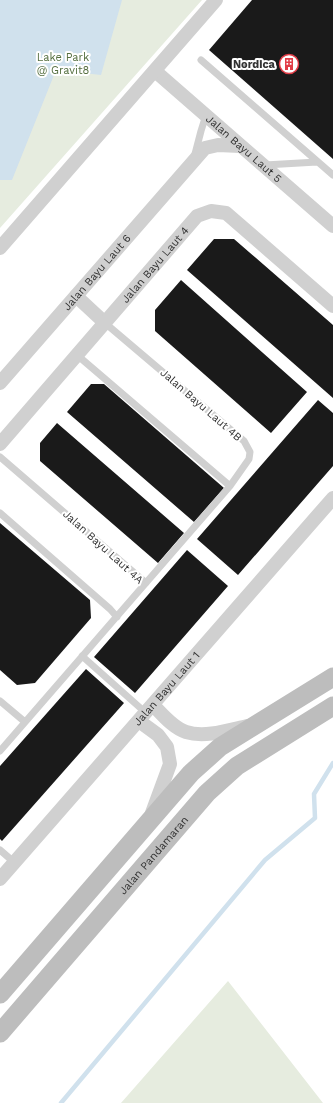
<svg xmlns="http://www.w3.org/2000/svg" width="333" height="1103" font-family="'Work Sans',sans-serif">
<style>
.green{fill:#e6ecdf}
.water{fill:#d0e1ed}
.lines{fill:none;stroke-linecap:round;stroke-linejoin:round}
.stream{stroke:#d0e1ed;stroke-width:4.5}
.building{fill:#1a1a1a}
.service{stroke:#d0d0d0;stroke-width:7}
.minor{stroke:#d0d0d0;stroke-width:14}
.secondary{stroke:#bdbdbd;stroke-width:19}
.labels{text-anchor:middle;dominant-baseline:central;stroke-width:4;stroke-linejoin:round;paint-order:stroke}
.park-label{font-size:11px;fill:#556f40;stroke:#fff}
.poi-label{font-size:11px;font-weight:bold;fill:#333;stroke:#fff;text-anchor:end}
.street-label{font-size:11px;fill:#333;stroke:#fff}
</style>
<rect width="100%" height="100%" fill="#fff"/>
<!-- green -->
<path class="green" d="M0,0H202L0,228Z
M228,981L323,1103H121Z"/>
<!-- water -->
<path class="water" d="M0,0H122L101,75L56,70L12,180H0Z"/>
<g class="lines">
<!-- stream -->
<path class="stream" d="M61,1103L265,860L315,818L314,794L333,763"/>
</g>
<!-- building -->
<path class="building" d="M252,0H333V159L209,50Z
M214,239H234L333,325V398L187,270Z
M181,280L307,392L271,433L155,331V310Z
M91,384H104L224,488L194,522L67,412Z
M318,400L333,413V466L238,575L197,539Z
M57,423L184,533L158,563L40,461V443Z
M0,523L90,600L91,618L35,683L17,685L0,670Z
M187,550L228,586L135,693L94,657Z
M86,669L124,703L2,841L0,839V766Z"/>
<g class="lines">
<!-- service -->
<path class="service" d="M201,60L333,175
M195,154L201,131L206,115
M265,165L317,162
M77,355L230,486
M0,457L146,583
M0,513L110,609L117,617
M82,656L146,713
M0,701L25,722
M0,751L230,486L249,459L250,452L244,441L105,323
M0,850L15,863"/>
<!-- minor -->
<g class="minor">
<path id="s1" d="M155,71L333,226"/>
<path d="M0,248L216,0"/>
<path d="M76,296L105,323"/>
<path id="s2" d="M0,383L205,148L218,145L240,146"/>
<path id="s3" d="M0,444L197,216L211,211L226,213L333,306"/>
<path d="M153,705C162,714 173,728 186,732C205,738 229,730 247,726"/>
<path d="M139,721L158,735L167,747L170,764L152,813"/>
<path id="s4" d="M0,879L333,498"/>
</g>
<!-- secondary -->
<g class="secondary">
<path d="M0,994L191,773L220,747L333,677"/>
<path id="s5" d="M0,1033L207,793L237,766L333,706"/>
</g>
</g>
<!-- icons -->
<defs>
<symbol id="building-ring" viewBox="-11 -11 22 22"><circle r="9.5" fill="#fff" stroke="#e23d47" stroke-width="1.5"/><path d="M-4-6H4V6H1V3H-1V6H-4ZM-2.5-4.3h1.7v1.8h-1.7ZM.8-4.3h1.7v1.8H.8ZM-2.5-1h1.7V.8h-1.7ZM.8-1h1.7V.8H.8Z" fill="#e23d47"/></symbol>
</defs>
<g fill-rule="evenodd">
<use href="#building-ring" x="278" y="53" width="22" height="22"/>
</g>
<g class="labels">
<!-- park labels -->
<g class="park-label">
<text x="63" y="57">Lake Park<tspan x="63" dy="13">@ Gravit8</tspan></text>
</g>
<!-- poi labels -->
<g class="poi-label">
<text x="275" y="64">Nordica</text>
</g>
<!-- street labels -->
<g class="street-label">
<text stroke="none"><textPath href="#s1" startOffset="118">Jalan Bayu Laut 5</textPath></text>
<text stroke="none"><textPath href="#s3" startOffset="237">Jalan Bayu Laut 4</textPath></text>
<text stroke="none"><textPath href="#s2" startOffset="147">Jalan Bayu Laut 6</textPath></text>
<text transform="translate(201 405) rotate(41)">Jalan Bayu Laut 4B</text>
<text transform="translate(103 547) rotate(42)">Jalan Bayu Laut 4A</text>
<text stroke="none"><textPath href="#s4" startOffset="253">Jalan Bayu Laut 1</textPath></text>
<text stroke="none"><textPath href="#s5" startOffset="235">Jalan Pandamaran</textPath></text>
</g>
</g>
</svg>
